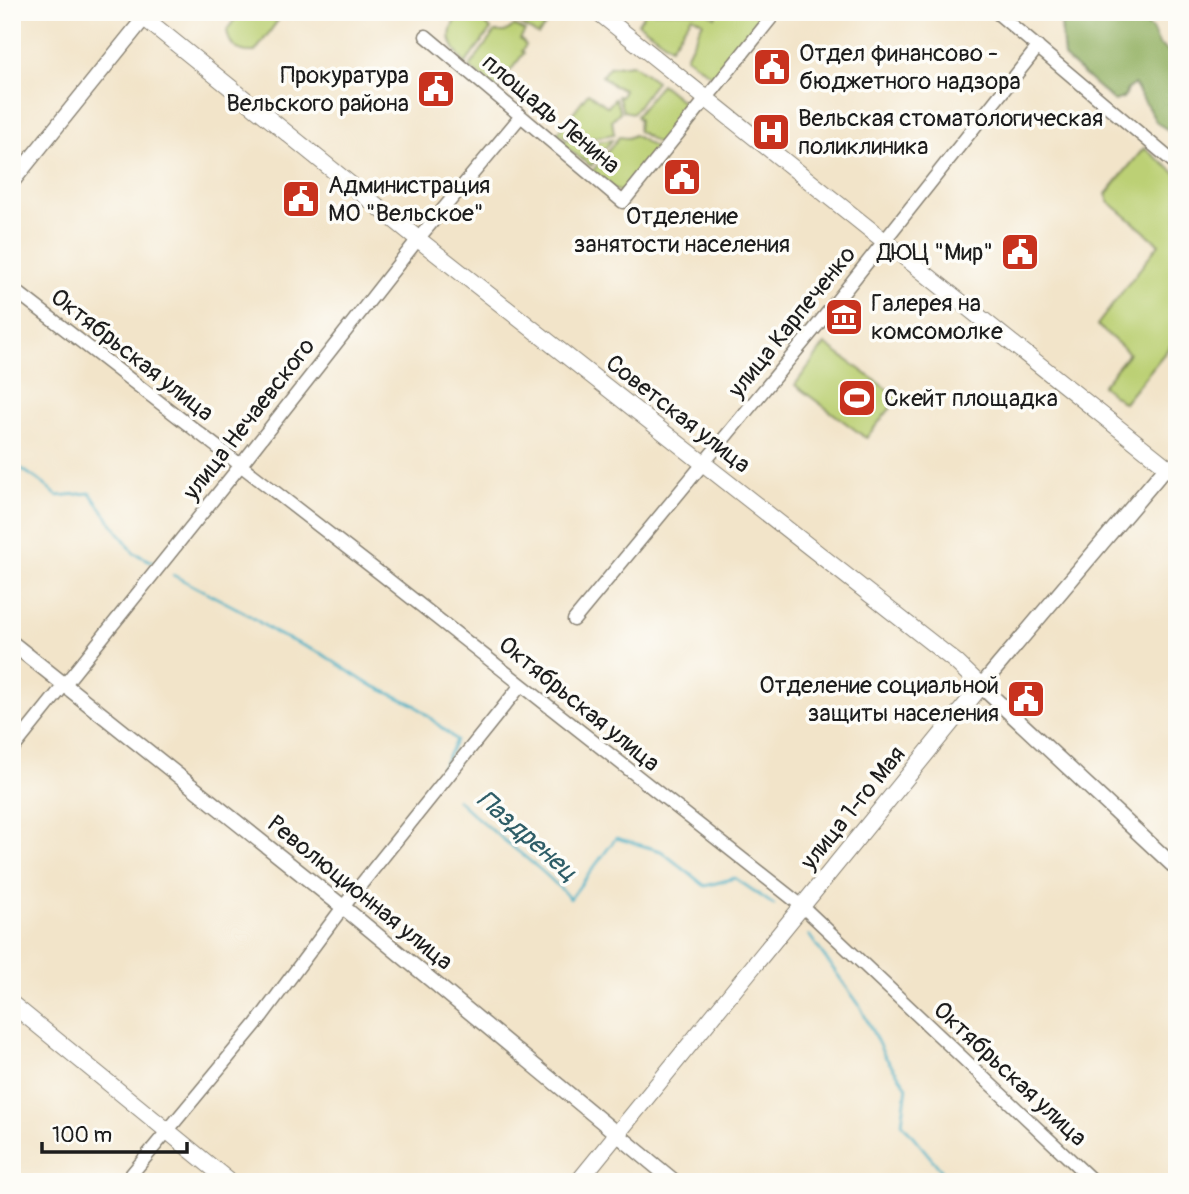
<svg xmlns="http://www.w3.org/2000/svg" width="1189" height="1194" font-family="Pangolin,sans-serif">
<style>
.green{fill:#bcd074;stroke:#6c7648;stroke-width:2}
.forest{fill:#95b266;stroke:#586741;stroke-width:2}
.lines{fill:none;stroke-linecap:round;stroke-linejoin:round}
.stream{stroke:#44adc3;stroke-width:2.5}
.minor-casing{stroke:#878072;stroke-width:15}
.tertiary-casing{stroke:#878072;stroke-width:17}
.secondary-casing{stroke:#878072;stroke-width:18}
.minor{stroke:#fff;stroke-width:12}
.tertiary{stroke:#fff;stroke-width:14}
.secondary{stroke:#fff;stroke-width:16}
.labels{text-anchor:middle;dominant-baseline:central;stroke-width:7;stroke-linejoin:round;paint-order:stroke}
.poi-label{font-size:24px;fill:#1c1c1c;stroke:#fdfcf7;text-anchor:start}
.street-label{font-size:24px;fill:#1c1c1c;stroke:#fdfcf7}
.water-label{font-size:26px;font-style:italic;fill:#2e5d67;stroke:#fdfcf7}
</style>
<rect width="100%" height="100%" fill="#fdfcf7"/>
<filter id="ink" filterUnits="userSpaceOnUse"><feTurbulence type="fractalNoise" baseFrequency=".0143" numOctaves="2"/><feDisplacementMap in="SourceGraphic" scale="14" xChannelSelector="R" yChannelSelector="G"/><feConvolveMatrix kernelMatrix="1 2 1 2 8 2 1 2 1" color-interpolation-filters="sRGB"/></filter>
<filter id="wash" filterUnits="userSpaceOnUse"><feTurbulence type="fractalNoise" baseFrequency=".00686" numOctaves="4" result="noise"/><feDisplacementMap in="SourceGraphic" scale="28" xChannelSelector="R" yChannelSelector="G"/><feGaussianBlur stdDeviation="1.57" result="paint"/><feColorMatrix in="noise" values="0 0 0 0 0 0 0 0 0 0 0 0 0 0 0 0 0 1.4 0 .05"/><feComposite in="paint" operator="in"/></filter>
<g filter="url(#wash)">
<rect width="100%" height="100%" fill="#f2e4c9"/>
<!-- green -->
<path class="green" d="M240,12H284L255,52C238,53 229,47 227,30Z
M460,12H483L484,22L491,29L465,64C449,43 444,35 460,12Z
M518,12H555V14L538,35L517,22Z
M646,12H707L715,17L718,12H767L716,79L686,57L703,22L692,16L671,47L638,23Z
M514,26L525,31L520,39L526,45L522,51L524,53L496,89L469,67L495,32H505Z
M632,64L656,81L633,113L623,111L618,96L621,97L624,89L614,86L602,76L609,67Z
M661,84L693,110L671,138L657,143L638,131L639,120L636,116Z
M588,93L608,107L615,98L620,112L612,120L614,134L588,139L556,135Z
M634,135L655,148L658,153L626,193L615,190L592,172L619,137L628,138Z
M556,140H572L588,143L612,140L591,166Z
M1144,148L1177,174V338L1124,403L1102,386L1129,353L1097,325L1159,244L1109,202L1106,194Z
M825,344L899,398L866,438L795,385Z"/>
<!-- forest -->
<path class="forest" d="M1060,12H1131L1152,29L1159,45L1177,56V95L1169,104L1177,116V140L1173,133L1157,123L1134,84L1127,90L1123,98L1114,101L1064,57Z"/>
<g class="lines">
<!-- stream -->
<path class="stream" d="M12,462C30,476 41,479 57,496L90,493L134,553L153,562
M173,575L244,612L277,634L322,654L365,682L415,705L456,740L438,775
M457,799C492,835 537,861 570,899L616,838L661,851L705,886L735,878L774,905
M809,935L860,1006L884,1055L907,1087L902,1123L951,1182"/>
</g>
</g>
<g filter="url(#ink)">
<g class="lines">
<defs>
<path id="minor" d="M996,12L1177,165
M426,36L623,202L776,12
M12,288L381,574L802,906L1094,1182
M574,620L816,327L1038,47
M12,750L240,466L418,239L521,116
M125,1182L256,1024L343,907L521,685"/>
<path id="tertiary" d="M12,182L149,12
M1167,466L981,686L1177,869
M12,643L343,907L675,1182"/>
<path id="secondary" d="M137,12L418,239L956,662L981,686L578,1182
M598,12L1177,475
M12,1004L230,1182"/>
</defs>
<!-- minor casing -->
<use href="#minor" class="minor-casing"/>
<!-- tertiary casing -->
<use href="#tertiary" class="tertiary-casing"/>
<!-- secondary casing -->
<use href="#secondary" class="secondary-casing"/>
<!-- minor -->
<use href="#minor" class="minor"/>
<!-- tertiary -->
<use href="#tertiary" class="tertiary"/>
<!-- secondary -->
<use href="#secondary" class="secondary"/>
</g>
</g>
<!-- icons -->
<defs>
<symbol id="civic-square" viewBox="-11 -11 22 22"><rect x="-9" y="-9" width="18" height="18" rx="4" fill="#c8321e" stroke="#fdfcf7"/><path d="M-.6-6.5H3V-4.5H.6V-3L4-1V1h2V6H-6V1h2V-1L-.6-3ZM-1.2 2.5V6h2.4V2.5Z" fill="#fff"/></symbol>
<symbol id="hospital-square" viewBox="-11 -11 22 22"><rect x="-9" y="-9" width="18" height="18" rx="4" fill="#c8321e" stroke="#fdfcf7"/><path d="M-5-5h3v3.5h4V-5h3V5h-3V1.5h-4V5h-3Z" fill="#fff"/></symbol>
<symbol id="museum-square" viewBox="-11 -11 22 22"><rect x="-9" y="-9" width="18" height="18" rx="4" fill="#c8321e" stroke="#fdfcf7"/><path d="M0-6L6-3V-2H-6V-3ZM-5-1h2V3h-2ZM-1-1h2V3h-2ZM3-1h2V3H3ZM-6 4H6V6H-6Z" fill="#fff"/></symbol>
<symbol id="stadium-square" viewBox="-11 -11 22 22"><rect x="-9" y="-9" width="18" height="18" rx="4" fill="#c8321e" stroke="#fdfcf7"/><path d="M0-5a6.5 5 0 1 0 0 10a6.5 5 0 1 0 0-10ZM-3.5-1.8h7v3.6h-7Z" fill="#fff"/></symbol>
</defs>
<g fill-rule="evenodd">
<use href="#civic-square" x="750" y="45" width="44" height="44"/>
<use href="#civic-square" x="414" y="67" width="44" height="44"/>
<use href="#hospital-square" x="749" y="110" width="44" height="44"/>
<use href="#civic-square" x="660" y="155" width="44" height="44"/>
<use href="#civic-square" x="279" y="177" width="44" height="44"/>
<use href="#civic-square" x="998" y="230" width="44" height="44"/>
<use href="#museum-square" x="822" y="295" width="44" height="44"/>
<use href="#stadium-square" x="835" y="376" width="44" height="44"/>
<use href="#civic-square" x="1004" y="677" width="44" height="44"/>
</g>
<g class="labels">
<!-- poi labels -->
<g class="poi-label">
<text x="799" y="53">Отдел финансово -<tspan x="799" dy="28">бюджетного надзора</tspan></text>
<text x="409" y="75" text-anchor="end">Прокуратура<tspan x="409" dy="28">Вельского района</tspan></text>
<text x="798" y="118">Вельская стоматологическая<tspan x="798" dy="28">поликлиника</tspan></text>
<text x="328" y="185">Администрация<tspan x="328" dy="28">МО "Вельское"</tspan></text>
<text x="682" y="216" text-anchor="middle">Отделение<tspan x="682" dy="28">занятости населения</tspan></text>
<text x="993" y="252" text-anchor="end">ДЮЦ "Мир"</text>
<text x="871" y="303">Галерея на<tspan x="871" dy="28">комсомолке</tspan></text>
<text x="884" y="398">Скейт площадка</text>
<text x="999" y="685" text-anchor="end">Отделение социальной<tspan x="999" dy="28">защиты населения</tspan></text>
</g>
<!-- street labels -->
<g class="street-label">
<text transform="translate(551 114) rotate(40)">площадь Ленина</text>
<text transform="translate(792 322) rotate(-51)">улица Карпеченко</text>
<text transform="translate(132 355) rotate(38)">Октябрьская улица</text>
<text transform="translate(678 414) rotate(38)">Советская улица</text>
<text transform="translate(249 419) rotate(-52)">улица Нечаевского</text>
<text transform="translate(579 704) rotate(39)">Октябрьская улица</text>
<text transform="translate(853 808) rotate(-51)">улица 1-го Мая</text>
<text transform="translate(360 893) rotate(39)">Революционная улица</text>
<text transform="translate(1010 1074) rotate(43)">Октябрьская улица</text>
</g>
<!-- water labels -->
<g class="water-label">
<text transform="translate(527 836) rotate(41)">Паздренец</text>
</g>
</g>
<!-- margin -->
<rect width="1189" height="1194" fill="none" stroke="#fdfcf7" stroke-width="42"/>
<!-- scale -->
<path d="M42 1142v10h145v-10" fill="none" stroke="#1c1c1c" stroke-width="3.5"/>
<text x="52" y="1142" font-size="21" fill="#1c1c1c" stroke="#fdfcf7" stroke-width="5" paint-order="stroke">100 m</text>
</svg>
